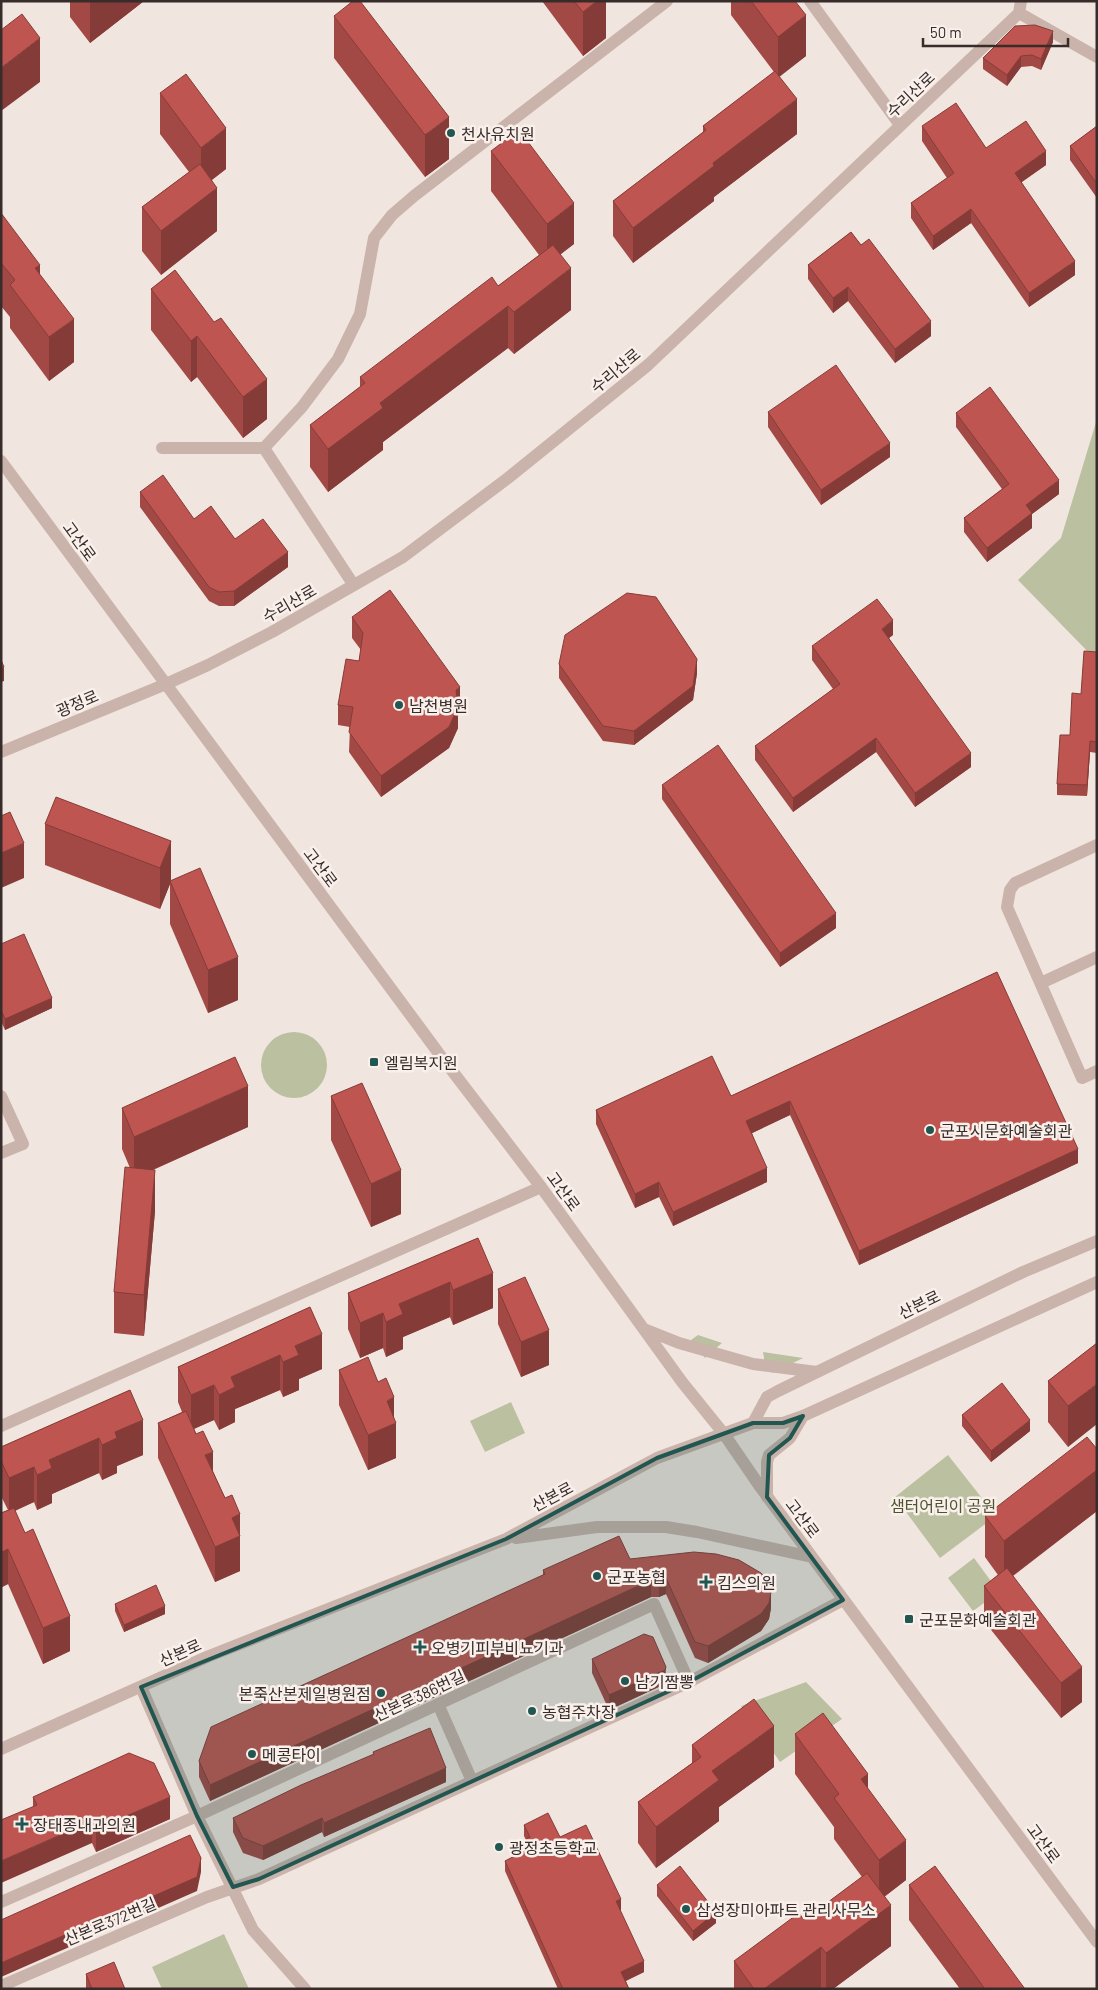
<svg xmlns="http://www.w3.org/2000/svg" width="1098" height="1990" font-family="Barlow,'Noto Sans KR',sans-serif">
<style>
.green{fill:#bbc0a0}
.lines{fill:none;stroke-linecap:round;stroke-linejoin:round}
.minor{stroke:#c9b3ab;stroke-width:12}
.wall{fill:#a34945}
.shaded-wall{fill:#853c38}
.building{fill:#be5550;stroke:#853c38}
.marked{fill:#225650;fill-opacity:0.2;stroke:#225650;stroke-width:4;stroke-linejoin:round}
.poi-dot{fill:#225650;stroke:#f9f0eb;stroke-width:2}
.labels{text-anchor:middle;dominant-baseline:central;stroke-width:5;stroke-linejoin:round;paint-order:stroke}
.street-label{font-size:16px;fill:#372c2a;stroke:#f9f0eb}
.poi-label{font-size:16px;fill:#372c2a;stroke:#f9f0eb;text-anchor:start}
.park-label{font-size:16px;fill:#4e542f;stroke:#f9f0eb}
</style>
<rect width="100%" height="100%" fill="#f1e5df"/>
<!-- green -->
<path class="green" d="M1097,419V659L1096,660L1018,580L1061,538Z
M261 1065a33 33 0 1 1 66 0a33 33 0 1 1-66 0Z
M698,1335L722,1343L705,1358L691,1340Z
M763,1352L803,1358L773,1373L765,1364Z
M511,1402L525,1433L485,1452L470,1421Z
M948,1455L996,1516L940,1558L895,1497Z
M974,1558L999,1592L973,1611L948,1578Z
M806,1682L842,1719L780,1762L741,1706Z
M224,1934L249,1989H162L152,1967Z"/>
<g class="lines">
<!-- minor -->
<path class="minor" d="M810,1L900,125
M1019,13L1097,57
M162,448H264
M1,461L440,1055L541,1187L682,1382L724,1434L761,1488L1097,1942
M353,584L264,448L302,407L338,359L360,314L374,238L392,215L414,196L667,1
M1,752L166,684L208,665L272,632L403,557L508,478L648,365L1019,13L1021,1
M1097,845L1015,883L1010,890L1007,907L1082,1078L1097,1071
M1041,983L1097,957
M1,1096L23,1144L1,1153
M644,1329L679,1343L753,1364L817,1372
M753,1423H783L803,1416L1097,1282
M1,1426L541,1187
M767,1497V1462L769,1455L790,1438L803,1416
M516,1538L597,1527H666L697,1532L812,1557
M141,1687L197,1816L253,1930L305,1989
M438,1704L472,1781
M1,1749L209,1656L506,1539L657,1458L753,1423L767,1397L778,1391L1023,1272L1097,1241
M1,1902L197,1816L654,1604L689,1682L843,1600
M1,1986L207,1897L259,1879L689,1682"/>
</g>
<!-- wall -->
<path class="wall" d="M70,1H144L90,43L70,17Z
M542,1H606V38L583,56Z
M731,1H795L806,56L779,76L797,134L714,197V201L633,263L613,236V201L703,132V126L774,72L731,15Z
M334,16L449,159L425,177L334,58Z
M1053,42L1041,70L1032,66L1021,67L1007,86L983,69V58Z
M160,93L226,169L212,180L217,231L161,275L142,251V207L189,172L160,134Z
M922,126L986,148L1046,165L1021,182L1075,275L1029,307L971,223L933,250L911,218V203L947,178L922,141Z
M1097,126V198L1070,160V146Z
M491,151L574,244L560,254L571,310L514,354L508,348L383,442V450L328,492L310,467V425L360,387V377L498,286L539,255L491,191Z
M1,213L40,275L74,362L49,381L10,328V317L1,306Z
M851,232L931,336L895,363L848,301L833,313L808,279V265Z
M175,270L267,419L243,438L197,377L191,382L151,330V289Z
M768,412L890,457L821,505L768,427Z
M956,413L1059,494L1032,514V528L987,562L964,532V518L1002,489L956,427Z
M140,492L235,539L288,567L234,606H219L209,601L140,507Z
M352,617L460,708L458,709V728L449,748L381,797L349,752L350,727L338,725V705L359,661L361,650L352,638Z
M893,635L889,638L971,767L915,807L876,752L793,812L755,760V746L833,689L812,660V646Z
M1097,652V753L1090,752L1087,796L1057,795V784L1081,694Z
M559,664L697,673L693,700L634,745L603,741L559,678Z
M662,785L836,928L780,967L662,799Z
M45,824L171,841V881L238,1000L208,1013L170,924V884L160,909L45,865Z
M1,944L52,1008L5,1030L1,1021Z
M997,972L1078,1163L859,1265L790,1115L752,1133L767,1182L673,1226L659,1197L635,1208L596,1124V1110L731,1096Z
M331,1096L401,1214L371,1227L331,1140Z
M122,1108L248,1127L153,1170L155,1211L144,1336L114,1333V1292L130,1168L122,1149Z
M478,1238L493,1308L453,1325L450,1317L403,1337V1349L386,1357L383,1348L360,1358L348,1329V1293Z
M498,1289L549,1365L521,1377L498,1324Z
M310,1307L322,1369L299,1379V1390L283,1397L280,1390L235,1409V1422L219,1430L214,1420L194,1429L225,1498L240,1514V1571L215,1582L158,1458V1423L182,1412L178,1402V1367Z
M1097,1343L1068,1447L1048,1422V1381Z
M339,1370L378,1382L394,1418L396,1458L368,1470L339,1405Z
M130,1390L143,1455L117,1466V1473L102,1480L99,1473L52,1494V1503L37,1510L34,1502L15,1511L70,1651L43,1664L8,1584L2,1587L1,1585V1513L8,1510L1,1496V1447Z
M962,1415L1030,1431L991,1462L962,1426Z
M1097,1449V1511L1013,1576L1082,1702L1061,1718L984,1621V1586L998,1575L985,1557V1516Z
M630,1559L771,1608L769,1619L761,1631L708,1663L695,1658L666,1594L659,1597H651L210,1801L199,1777V1761L543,1575V1570Z
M115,1604L165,1614L124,1632L115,1611Z
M592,1659L666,1681L665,1684L609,1710L592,1673Z
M795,1734L868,1789L906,1880L885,1896L891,1946L833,1989H822L821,1988L819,1989H734V1961L804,1920L862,1877L834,1839V1827L795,1774Z
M692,1745L774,1767L719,1807V1821L656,1868L638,1843V1802L692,1763Z
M373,1752L446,1782L324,1837L322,1832L263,1860L243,1853L233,1832V1818L373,1755Z
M33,1797L170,1819L96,1852L92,1843L33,1806Z
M524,1825L560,1837L621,1910H620L644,1972L626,1981L629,1989H558L505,1871V1861L526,1850V1840L524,1836Z
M657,1885L716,1923L693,1941L657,1896Z
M909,1885L1025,1989H960L909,1920Z
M86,1974L125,1989H86Z"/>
<!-- shaded-wall -->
<path class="shaded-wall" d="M90,1H144L90,43Z
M597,1H606V38L583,56V12Z
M806,15V56L778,78V37Z
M1053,31V42L1041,70V59Z
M40,38V82L1,111V68Z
M1021,56V67L1007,86V75Z
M797,99V134L714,197V201L633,263V228L713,163Z
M449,117V159L425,177V135Z
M226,128V169L201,188V148Z
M1046,151V165L1015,187V173Z
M217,188V231L161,275V231Z
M574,203V244L547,265V224Z
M971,209V223L933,250V236Z
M1075,261V275L1029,307V293Z
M40,265V308L35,268Z
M571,268V310L514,354V312Z
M848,287V301L833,313V298Z
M508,306V348L383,442V450L328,492V449L380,403Z
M74,319V362L49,381V337Z
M931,321V336L895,363V349Z
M197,336V377L191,382V341Z
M267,379V419L243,438V397Z
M890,443V457L821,505V490Z
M1059,480V494L1032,514V528L987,562V548L1026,505Z
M288,552V567L234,606V591Z
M893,620V635L882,643V629Z
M697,659V673L693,700L634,745V731Z
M4,667V681L1,682V668Z
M460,687V708L458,709V728L449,748L381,797V776L456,690Z
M876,738V752L793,812V798Z
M1090,741V752L1087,796V785Z
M971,753V767L915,807V793Z
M171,841V882L170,881V884L160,909V868Z
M24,843V878L1,888V853Z
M836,913V928L780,967V953Z
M238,957V1000L208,1013V970Z
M52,998V1008L5,1030V1019Z
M248,1086V1127L134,1178V1137Z
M790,1101V1115L746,1136V1121Z
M1078,1149V1163L859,1265V1251Z
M767,1168V1182L673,1226V1212Z
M155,1170V1211L144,1336V1295Z
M401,1170V1214L371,1227V1184Z
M659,1182V1197L635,1208V1194Z
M493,1273V1308L453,1325V1290Z
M450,1282V1317L403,1337V1349L386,1357V1322L399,1304Z
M383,1313V1348L360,1358V1323Z
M549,1330V1365L521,1377V1342Z
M322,1334V1369L299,1379V1390L283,1397V1362L295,1346Z
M280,1355V1390L235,1409V1422L219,1430V1395L231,1377Z
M1097,1384V1424L1068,1447V1406Z
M214,1385V1420L191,1430V1395Z
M394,1397V1424L396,1423V1458L368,1470V1435L387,1401Z
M143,1420V1455L117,1466V1473L102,1480V1445L115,1432Z
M1030,1420V1431L991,1462V1451Z
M99,1438V1473L52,1494V1503L37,1510V1475L49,1460Z
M213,1452V1487L205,1455Z
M34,1467V1502L9,1513V1478Z
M1097,1470V1511L1004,1582V1541Z
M240,1514V1571L215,1582V1547L232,1518Z
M8,1549V1584L2,1587V1552Z
M666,1578V1594L659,1597V1581Z
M651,1580V1597L210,1801V1785Z
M771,1592V1608L769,1619L761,1631L708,1663V1646Z
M165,1606V1614L124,1632V1625Z
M70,1616V1651L43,1664V1628Z
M666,1667L665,1684L609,1710V1695Z
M1082,1667V1702L1061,1718V1683Z
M774,1726V1767L719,1807V1821L656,1868V1827L712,1771Z
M446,1768V1782L324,1837V1823Z
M868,1774V1815L861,1779Z
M170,1797V1819L96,1852V1829Z
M322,1818V1832L263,1860V1846Z
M92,1821V1843L1,1883V1861Z
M906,1840V1880L879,1901V1860Z
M201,1858V1872L197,1891L1,1977V1963Z
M621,1899V1910L616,1912V1901Z
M891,1905V1946L833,1989H826V1953Z
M716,1912V1923L693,1941V1931Z
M821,1947V1988L819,1989H764Z
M644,1961V1972L621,1983V1972Z"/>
<!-- building -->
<path class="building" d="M353,1H360L449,117L425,135L334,16Z
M574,1H597L583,12Z
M751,1H795L806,15L778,37Z
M22,14L40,38L1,68V30Z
M1035,25L1053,31L1041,59L1032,55L1021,56L1007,75L983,58L1015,26Z
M775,71L797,99L713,163L714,166L633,228L613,201L706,130L703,126Z
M186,74L226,128L201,148L160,93Z
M956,103L986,148L1026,121L1046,151L1015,173L1075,261L1029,293L971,209L933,236L911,203L954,173L922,126Z
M1097,126V184L1070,146Z
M519,130L574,203L547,224L491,151Z
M200,164L217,188L161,231L142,207Z
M1,213L40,265L35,268L74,319L49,337L10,285L15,280L1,263Z
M851,232L861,245L869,239L931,321L895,349L848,287L833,298L808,265Z
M553,245L571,268L514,312L508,306L380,403L383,408L328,449L310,425L365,383L360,377L492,277L498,286Z
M175,270L214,322L221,318L267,379L243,397L197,336L191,341L151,289Z
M836,365L890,443L821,490L768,412Z
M990,387L1059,480L1026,505L1032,513L987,548L964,518L1009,484L956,413Z
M163,475L194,519L211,506L235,539L263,519L288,552L234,591L219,592L209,587L140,492Z
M390,590L460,687L456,690L458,707L449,727L381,776L349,732L353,707L338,705L346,659L359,661L363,633L352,617Z
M627,593L656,597L697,659L693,686L634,731L603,726L559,664L565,635Z
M877,599L893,620L882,629L971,753L915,793L876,738L793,798L755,746L840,684L812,646Z
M1084,651L1097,652V742L1090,741L1087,785L1057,784L1060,735H1070L1072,693L1081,694Z
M1,660L4,667L1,668Z
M718,745L836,913L780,953L662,785Z
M56,797L171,841L160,868L45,824Z
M10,812L24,843L1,853V816Z
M200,868L238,957L208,970L170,881Z
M24,934L52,998L5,1019L1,1010V944Z
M997,972L1078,1149L859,1251L790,1101L746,1121L767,1168L673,1212L659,1182L635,1194L596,1110L712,1056L731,1096Z
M235,1057L248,1086L134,1137L122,1108Z
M362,1083L401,1170L371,1184L331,1096Z
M125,1167L155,1170L144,1295L114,1292Z
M478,1238L493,1273L453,1290L450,1282L399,1304L403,1314L386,1322L383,1313L360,1323L348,1293Z
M525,1277L549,1330L521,1342L498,1289Z
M310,1307L322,1334L295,1346L299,1355L283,1362L280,1355L231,1377L235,1387L219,1395L214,1385L191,1395L178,1367Z
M1097,1343V1384L1068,1406L1048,1381Z
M368,1357L378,1382L386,1378L394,1397L387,1401L396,1423L368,1435L339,1370Z
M1002,1383L1030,1420L991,1451L962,1415Z
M130,1390L143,1420L115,1432L117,1438L102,1445L99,1438L49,1460L52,1468L37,1475L34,1467L9,1478L1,1461V1447Z
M186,1411L196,1434L203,1431L213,1452L205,1455L225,1498L232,1495L240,1514L232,1518L240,1536L215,1547L158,1423Z
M1087,1437L1097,1449V1470L1004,1541L985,1516Z
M14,1508L25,1533L33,1529L70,1616L43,1628L8,1549L2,1552L1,1550V1513Z
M619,1536L630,1559L694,1552L716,1554L739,1560L761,1573L768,1581L771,1592L769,1603L761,1614L708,1646L695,1642L666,1578L659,1581L651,1580L210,1785L199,1761L211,1727L545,1574L543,1570Z
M1007,1568L1082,1667L1061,1683L984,1586Z
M156,1585L165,1606L124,1625L115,1604Z
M644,1634L653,1637L666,1667L665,1670L609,1695L592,1659Z
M754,1699L774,1726L712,1771L719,1780L656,1827L638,1802L701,1757L692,1745Z
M823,1713L868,1774L861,1779L906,1840L879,1860L834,1798L839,1794L795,1734Z
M430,1728L446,1768L324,1823L322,1818L263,1846L243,1838L233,1818L301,1785L374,1754L373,1752Z
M129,1753L154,1763L170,1797L96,1829L92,1821L1,1861V1820L37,1805L33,1797Z
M548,1813L560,1837L586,1825L621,1899L616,1901L644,1961L621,1972L629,1989H563L505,1861L530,1848L526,1839L530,1837L524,1825Z
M190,1835L201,1858L197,1877L1,1963V1920Z
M680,1866L716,1912L693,1931L657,1885Z
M935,1866L1025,1989H985L909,1885Z
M867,1873L891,1905L826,1953L821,1947L764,1989H754L734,1961L799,1913L804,1920Z
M114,1962L125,1989H92L86,1974Z"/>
<!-- marked area -->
<path class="marked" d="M803,1416L790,1438L769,1455L767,1497L843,1600L689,1682L259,1879L233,1887L197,1816L141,1687L506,1539L657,1458L753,1423H783Z"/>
<!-- markers -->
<g class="poi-dot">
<circle cx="451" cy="133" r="5"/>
<circle cx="399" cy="705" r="5"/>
<rect x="369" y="1057" width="10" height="10" rx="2.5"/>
<circle cx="930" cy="1130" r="5"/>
<circle cx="597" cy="1576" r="5"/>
<path d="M703.5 1574.5h5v5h5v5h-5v5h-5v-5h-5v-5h5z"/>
<rect x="904" y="1614" width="10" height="10" rx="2.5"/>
<path d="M417.5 1639.5h5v5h5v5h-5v5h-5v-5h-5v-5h5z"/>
<circle cx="625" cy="1681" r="5"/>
<circle cx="381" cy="1693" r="5"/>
<circle cx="532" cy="1711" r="5"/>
<circle cx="252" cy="1754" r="5"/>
<path d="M19.5 1816.5h5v5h5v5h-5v5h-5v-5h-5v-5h5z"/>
<circle cx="499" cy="1847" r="5"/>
<circle cx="686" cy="1909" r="5"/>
</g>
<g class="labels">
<!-- street labels -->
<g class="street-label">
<text transform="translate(910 94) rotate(-43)">수리산로</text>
<text transform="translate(615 370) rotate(-40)">수리산로</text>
<text transform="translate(80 541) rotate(54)">고산로</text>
<text transform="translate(289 603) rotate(-30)">수리산로</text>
<text transform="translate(77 703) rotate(-23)">광정로</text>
<text transform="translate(321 867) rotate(53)">고산로</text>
<text transform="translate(564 1191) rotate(54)">고산로</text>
<text transform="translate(919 1304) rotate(-26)">산본로</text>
<text transform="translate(552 1496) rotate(-28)">산본로</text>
<text transform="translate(803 1518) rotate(53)">고산로</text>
<text transform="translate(180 1652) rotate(-24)">산본로</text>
<text transform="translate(419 1695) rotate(-25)">산본로386번길</text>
<text transform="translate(1044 1843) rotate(54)">고산로</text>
<text transform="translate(110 1921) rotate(-23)">산본로372번길</text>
</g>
<!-- poi labels -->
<g class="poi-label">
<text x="461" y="133">천사유치원</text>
<text x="409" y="705">남천병원</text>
<text x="384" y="1062">엘림복지원</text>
<text x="940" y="1130">군포시문화예술회관</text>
<text x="607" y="1576">군포농협</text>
<text x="717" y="1582">킴스의원</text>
<text x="919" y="1619">군포문화예술회관</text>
<text x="431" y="1647">오병기피부비뇨기과</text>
<text x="635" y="1681">남기짬뽕</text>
<text x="371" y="1693" text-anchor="end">본죽산본제일병원점</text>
<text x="542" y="1711">농협주차장</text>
<text x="262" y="1754">메콩타이</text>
<text x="33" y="1824">장태종내과의원</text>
<text x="509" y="1847">광정초등학교</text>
<text x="696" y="1909">삼성장미아파트 관리사무소</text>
</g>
<!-- park labels -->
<g class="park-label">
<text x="943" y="1505">샘터어린이 공원</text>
</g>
</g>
<!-- border -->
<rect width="1098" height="1990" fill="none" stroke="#372c2a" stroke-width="5"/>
<!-- scale -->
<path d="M923 38v8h145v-8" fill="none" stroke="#372c2a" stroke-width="2.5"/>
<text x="930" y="38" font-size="15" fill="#372c2a" stroke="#f9f0eb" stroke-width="4" paint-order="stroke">50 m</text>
</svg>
